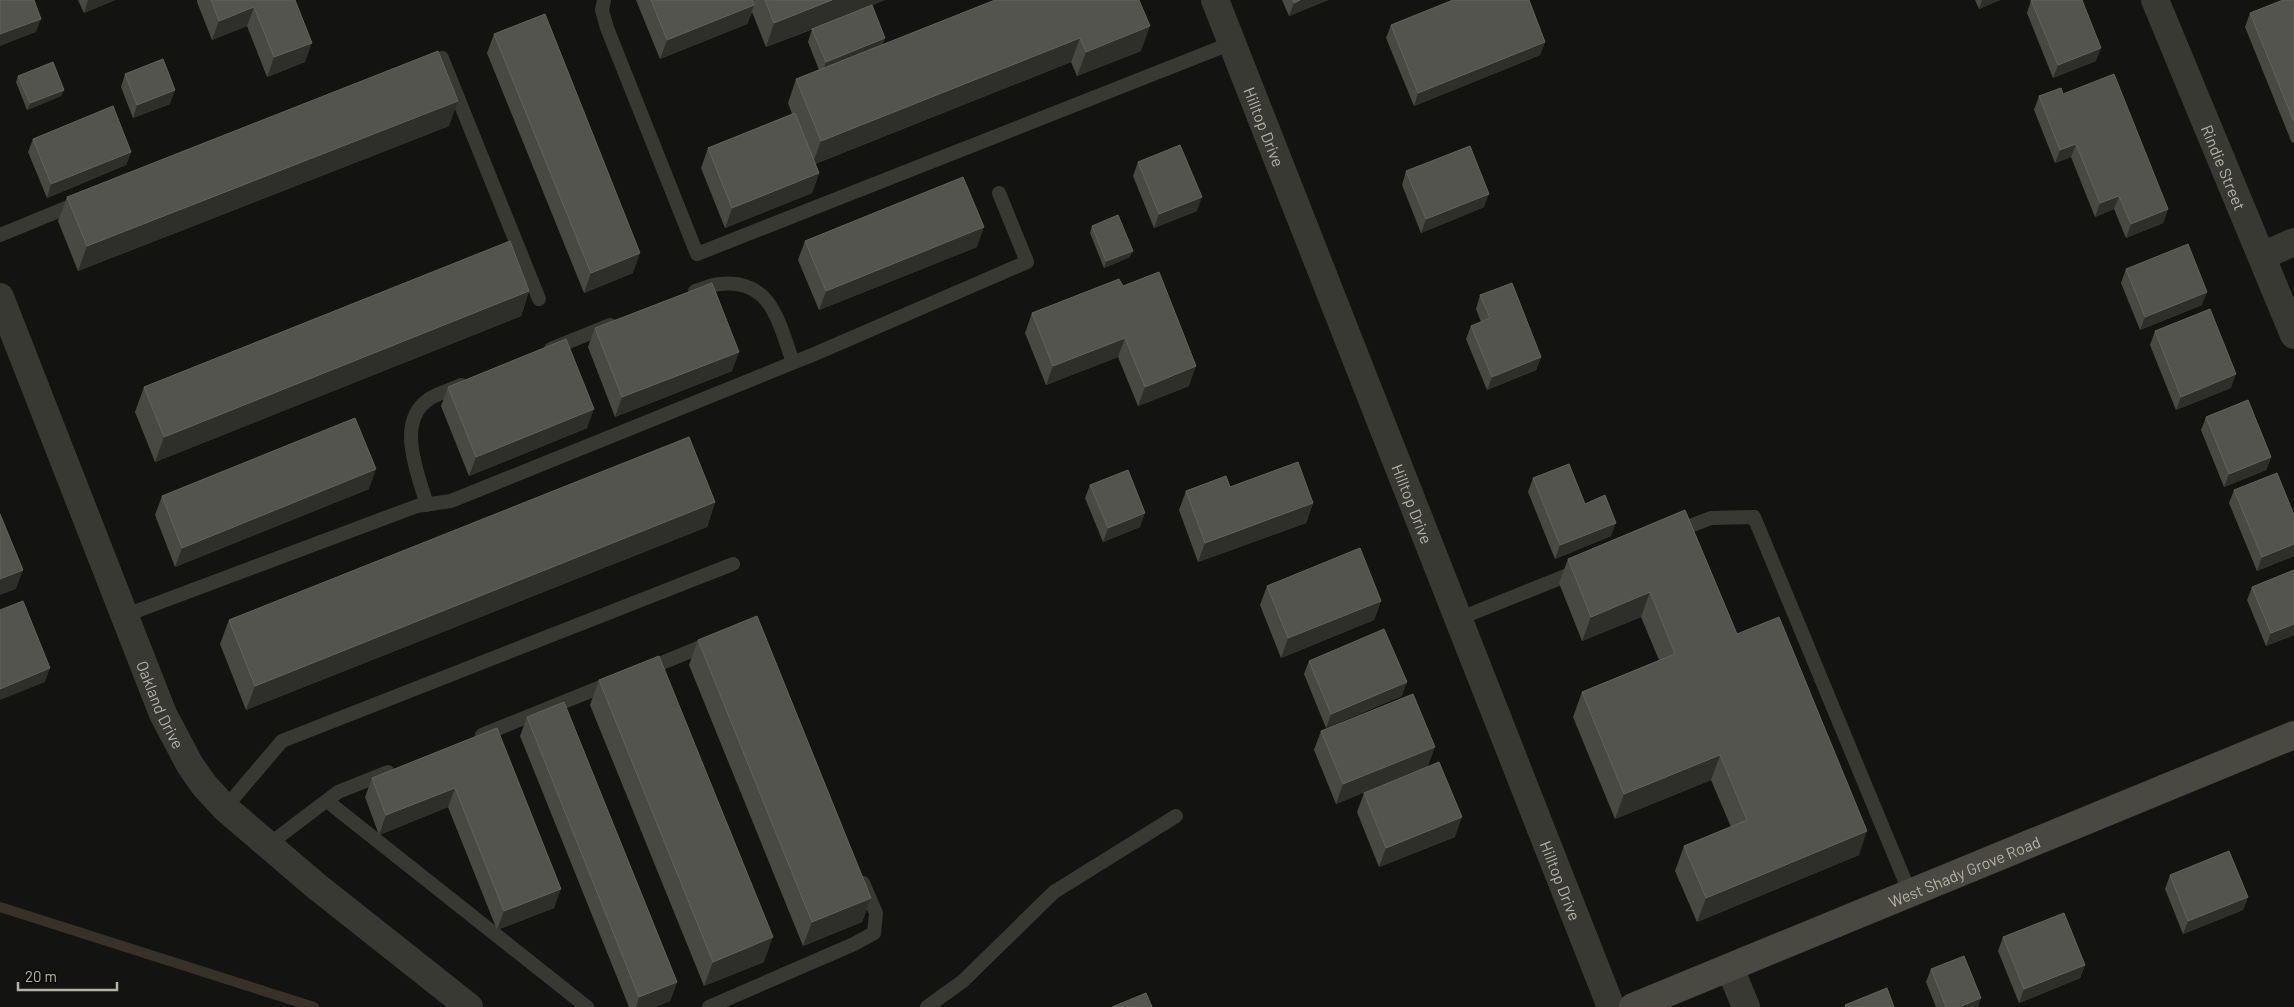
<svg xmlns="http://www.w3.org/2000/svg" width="2294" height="1007" font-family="Barlow,sans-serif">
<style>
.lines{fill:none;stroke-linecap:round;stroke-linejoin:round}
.stream{stroke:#373128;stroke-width:10}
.service{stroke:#393933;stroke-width:14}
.minor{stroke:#393933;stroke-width:28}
.secondary{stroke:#494841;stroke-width:28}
.wall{fill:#484943}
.shaded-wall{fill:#2e2f2b}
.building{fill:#54544e;stroke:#63635b}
.labels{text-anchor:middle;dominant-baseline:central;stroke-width:4;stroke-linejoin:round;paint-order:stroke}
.street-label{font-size:16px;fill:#b4b2a3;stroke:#0e0f0d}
</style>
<rect width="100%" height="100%" fill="#131412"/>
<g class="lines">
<!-- stream -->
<path class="stream" d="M0,907L314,1007"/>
<!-- service -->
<path class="service" d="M604,0L602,10L607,28L697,254L1232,43
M423,65L442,58L539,299
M0,235L78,203
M695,291C703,289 712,284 720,284C772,278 779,324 793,362
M551,349L610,325
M427,505C418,474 395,422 429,399C438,393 451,390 461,385
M1674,532L1711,518L1754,517L1910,893
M126,615L417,506L451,501L817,353L1027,262L999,193
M1458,619L1578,571
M645,670L710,643
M482,735L613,682
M327,801L587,1007
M225,808L282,741L733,564
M268,845L338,792L388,772
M709,1007L854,944L874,933L876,913L863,883
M927,1007L963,981L1054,892L1176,816"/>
<!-- minor -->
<g class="minor">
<path id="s1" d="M1215,0L1611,1007"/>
<path id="s2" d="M2155,0L2294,335"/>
<path d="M2262,256L2294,242"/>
<path id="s3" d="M0,297L163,714L190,765L204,785L225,808L315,885L469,1007"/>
<path d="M1730,968L1746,1007"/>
</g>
<!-- secondary -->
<path class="secondary" id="s4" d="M1633,1007L2294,735"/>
</g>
<!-- wall -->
<path class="wall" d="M78,0H115L84,13Z
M197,0H295L305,62L267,77L247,26L212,40L197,2Z
M636,0H885L872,5L883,45L995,0L1141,51L1077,76L1071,62L815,164L819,173L812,193L725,228L701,168L708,148L792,114L788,103L796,79L819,70L808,42L812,29L821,26L766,47L752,12L747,24L660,59Z
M1282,0H1328L1289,16Z
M1975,0H2000L1979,9Z
M2031,0L2096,61L2053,78L2027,13Z
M2294,0V142L2292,143L2245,27L2250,13Z
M1391,25L1545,42L1540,55L1414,106L1386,38Z
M494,34L633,273L584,293L487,53Z
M125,74L170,104L133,118L121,87Z
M18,76L64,90L61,96L27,110L16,82Z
M2063,94L2168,209L2163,223L2126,238L2114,209L2095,217L2071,157L2055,163L2034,110L2039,96Z
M449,126L78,271L58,221L67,197Z
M33,139L131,152L126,165L47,198L28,152Z
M1138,162L1197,211L1154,228L1133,176Z
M1406,171L1484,207L1421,233L1402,185Z
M1092,226L1130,257L1104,268L1090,233Z
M805,241L977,247L819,310L798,260Z
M2126,269L2202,305L2140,330L2121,283Z
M1123,286L1189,386L1138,406L1118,357L1046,385L1025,333L1032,313Z
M529,291L521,316L155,462L135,412L144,387Z
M1480,295L1541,357L1536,370L1487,390L1466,339L1471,326L1481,322L1476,309Z
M595,328L732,371L615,417L588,347Z
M2155,331L2231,388L2176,410L2150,345Z
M448,387L587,428L469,476L441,406Z
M2206,417L2271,457L2266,470L2224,487L2201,430Z
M1533,478L1585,504L1611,536L1555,559L1528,492Z
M1090,485L1140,527L1103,542L1085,498Z
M1230,487L1313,503L1306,523L1198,562L1179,510L1186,491Z
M369,489L175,567L155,515L162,496Z
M2234,490L2294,515V556L2257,571L2229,503Z
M715,502L707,527L246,710L220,644L229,620Z
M1685,510L1737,634L1859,855L1697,922L1675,871L1684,846L1731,827L1711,780L1615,819L1573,717L1582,692L1659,660L1641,617L1582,641L1559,583L1568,559Z
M2294,570V635L2266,646L2247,600L2252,587Z
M1267,586L1381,601L1374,620L1281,658L1260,605Z
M698,640L871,898L862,922L803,946L689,665Z
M1309,661L1402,696L1326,728L1304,674Z
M599,680L764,962L704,986L590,705Z
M527,717L677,982L670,1001L655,1007H629L520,736Z
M497,728L554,908L497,930L448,807L379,835L365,797L372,778Z
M1321,731L1428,766L1336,804L1314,750Z
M1364,793L1455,837L1379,867L1357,812Z
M2170,875L2248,897L2243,910L2183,934L2165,889Z
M2003,937L2085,965L2080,978L2019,1003L1998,951Z
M1931,969L1978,1007H1936L1926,982Z"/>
<!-- shaded-wall -->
<path class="shaded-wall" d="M88,0H115L84,13Z
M832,0H885L766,47L774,23Z
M1300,0H1328L1289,16L1294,3Z
M1982,0H2000L1979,9Z
M754,5L747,24L660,59L667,40Z
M254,7L247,26L212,40L219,21Z
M41,19L36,32L0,46V34Z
M1150,26L1141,51L1077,76L1086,52Z
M885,38L880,51L821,75L826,62Z
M1080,38L1071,62L812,165L821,141Z
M1545,42L1540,55L1414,106L1418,93Z
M312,43L305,62L267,77L274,57Z
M2101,48L2096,61L2053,78L2058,65Z
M64,90L61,96L27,110L30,103Z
M175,90L170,104L133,118L137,105Z
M458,101L449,126L78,271L87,246Z
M2076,144L2071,157L2055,163L2060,150Z
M131,152L126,165L47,198L51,184Z
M819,173L812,193L725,228L732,208Z
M1489,194L1484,207L1421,233L1426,219Z
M2119,196L2114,209L2095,217L2100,203Z
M1202,197L1197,211L1154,228L1159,214Z
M2168,209L2163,223L2126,238L2131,224Z
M984,227L977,247L819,310L826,291Z
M1133,251L1130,257L1104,268L1106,261Z
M640,253L633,273L584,293L591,273Z
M529,291L521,316L155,462L164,437Z
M2207,292L2202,305L2140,330L2145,317Z
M1125,338L1118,357L1046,385L1053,366Z
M739,352L732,371L615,417L622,397Z
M1541,357L1536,370L1487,390L1492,377Z
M1196,366L1189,386L1138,406L1145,387Z
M2236,374L2231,388L2176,410L2181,397Z
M594,409L587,428L469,476L476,457Z
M2271,457L2266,470L2224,487L2229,474Z
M376,469L369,489L175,567L182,548Z
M715,502L707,527L246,710L255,686Z
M1313,503L1306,523L1198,562L1205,543Z
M1145,513L1140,527L1103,542L1108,528Z
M1616,523L1611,536L1555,559L1560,545Z
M2294,544V556L2257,571L2262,557Z
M23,570L16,589L0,595V579Z
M1650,592L1641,617L1582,641L1591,617Z
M1381,601L1374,620L1281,658L1288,638Z
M2294,624V635L2266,646L2271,633Z
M50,668L45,682L0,700V689Z
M1407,682L1402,696L1326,728L1331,714Z
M1435,747L1428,766L1336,804L1343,784Z
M1720,755L1711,780L1615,819L1624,794Z
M455,788L448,807L379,835L386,815Z
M1462,817L1455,837L1379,867L1386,848Z
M1867,831L1859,855L1697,922L1706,898Z
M561,889L554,908L497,930L504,911Z
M2248,897L2243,910L2183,934L2188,921Z
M871,898L862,922L803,946L812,922Z
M773,937L764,962L704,986L713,962Z
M2085,965L2080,978L2019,1003L2024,989Z
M677,982L670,1001L655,1007H636L639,997Z
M1981,998L1978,1007H1959Z"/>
<!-- building -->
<path class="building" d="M0,0H34L41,19L0,34Z
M211,0H295L312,43L274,57L254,7L219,21Z
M651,0H752L754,5L667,40Z
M765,0H832L774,23Z
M995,0H1139L1150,26L1086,52L1080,38L821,141L796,79Z
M1293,0H1300L1294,3Z
M1453,0H1529L1545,42L1418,93L1391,25Z
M2031,0H2082L2101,48L2058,65Z
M2283,0H2294V122L2250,13Z
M872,5L885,38L826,62L812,29Z
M545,14L640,253L591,273L494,34Z
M438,51L458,101L87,246L67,197Z
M163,59L175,90L137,105L125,74Z
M53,62L64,90L30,103L18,76Z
M2114,74L2168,209L2131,224L2119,196L2100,203L2076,144L2060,150L2039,96L2061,88L2063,94Z
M113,106L131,152L51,184L33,139Z
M795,113L819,173L732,208L708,148Z
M1180,145L1202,197L1159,214L1138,162Z
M1470,146L1489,194L1426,219L1406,171Z
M963,177L984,227L826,291L805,241Z
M1118,215L1133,251L1106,261L1092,226Z
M510,241L529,291L164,437L144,387Z
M2188,244L2207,292L2145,317L2126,269Z
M1159,272L1196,366L1145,387L1125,338L1053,366L1032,313L1119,279L1123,286Z
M712,283L739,352L622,397L595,328Z
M1512,283L1541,357L1492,377L1471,326L1490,318L1480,295Z
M2210,309L2236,374L2181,397L2155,331Z
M566,339L594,409L476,457L448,387Z
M2248,400L2271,457L2229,474L2206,417Z
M355,418L376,469L182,548L162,496Z
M689,437L715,502L255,686L229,620Z
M1298,462L1313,503L1205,543L1186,491L1226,476L1230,487Z
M1569,464L1585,504L1605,495L1616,523L1560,545L1533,478Z
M1128,470L1145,513L1108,528L1090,485Z
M2277,473L2294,515V544L2262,557L2234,490Z
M1685,510L1737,634L1779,617L1867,831L1706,898L1684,846L1747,820L1720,755L1624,794L1582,692L1675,654L1650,592L1591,617L1568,559Z
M0,514L23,570L0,579Z
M1360,548L1381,601L1288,638L1267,586Z
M2294,570V624L2271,633L2252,587Z
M23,601L50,668L0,689V610Z
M757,616L871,898L812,922L698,640Z
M1384,629L1407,682L1331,714L1309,661Z
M659,656L773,937L713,962L599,680Z
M1413,694L1435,747L1343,784L1321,731Z
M564,702L677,982L639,997L527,717Z
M497,728L561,889L504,911L455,788L386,815L372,778Z
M1439,762L1462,817L1386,848L1364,793Z
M2229,851L2248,897L2188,921L2170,875Z
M2064,913L2085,965L2024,989L2003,937Z
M1964,956L1981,998L1959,1007H1946L1931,969Z
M1887,988L1894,1007H1846L1845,1005Z
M1146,993L1152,1007H1112Z"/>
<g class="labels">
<!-- street labels -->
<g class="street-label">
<text stroke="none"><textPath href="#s1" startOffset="136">Hilltop Drive</textPath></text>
<text stroke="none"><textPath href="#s2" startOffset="181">Rindie Street</textPath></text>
<text stroke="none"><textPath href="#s1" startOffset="541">Hilltop Drive</textPath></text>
<text stroke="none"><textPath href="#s3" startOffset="438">Oakland Drive</textPath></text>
<text stroke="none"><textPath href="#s4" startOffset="358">West Shady Grove Road</textPath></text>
<text stroke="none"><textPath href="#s1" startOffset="946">Hilltop Drive</textPath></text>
</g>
</g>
<!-- scale -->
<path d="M18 982v8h99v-8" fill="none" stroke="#b4b2a3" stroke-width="2.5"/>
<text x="25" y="982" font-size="15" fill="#b4b2a3" stroke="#0e0f0d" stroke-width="4" paint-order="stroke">20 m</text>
</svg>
